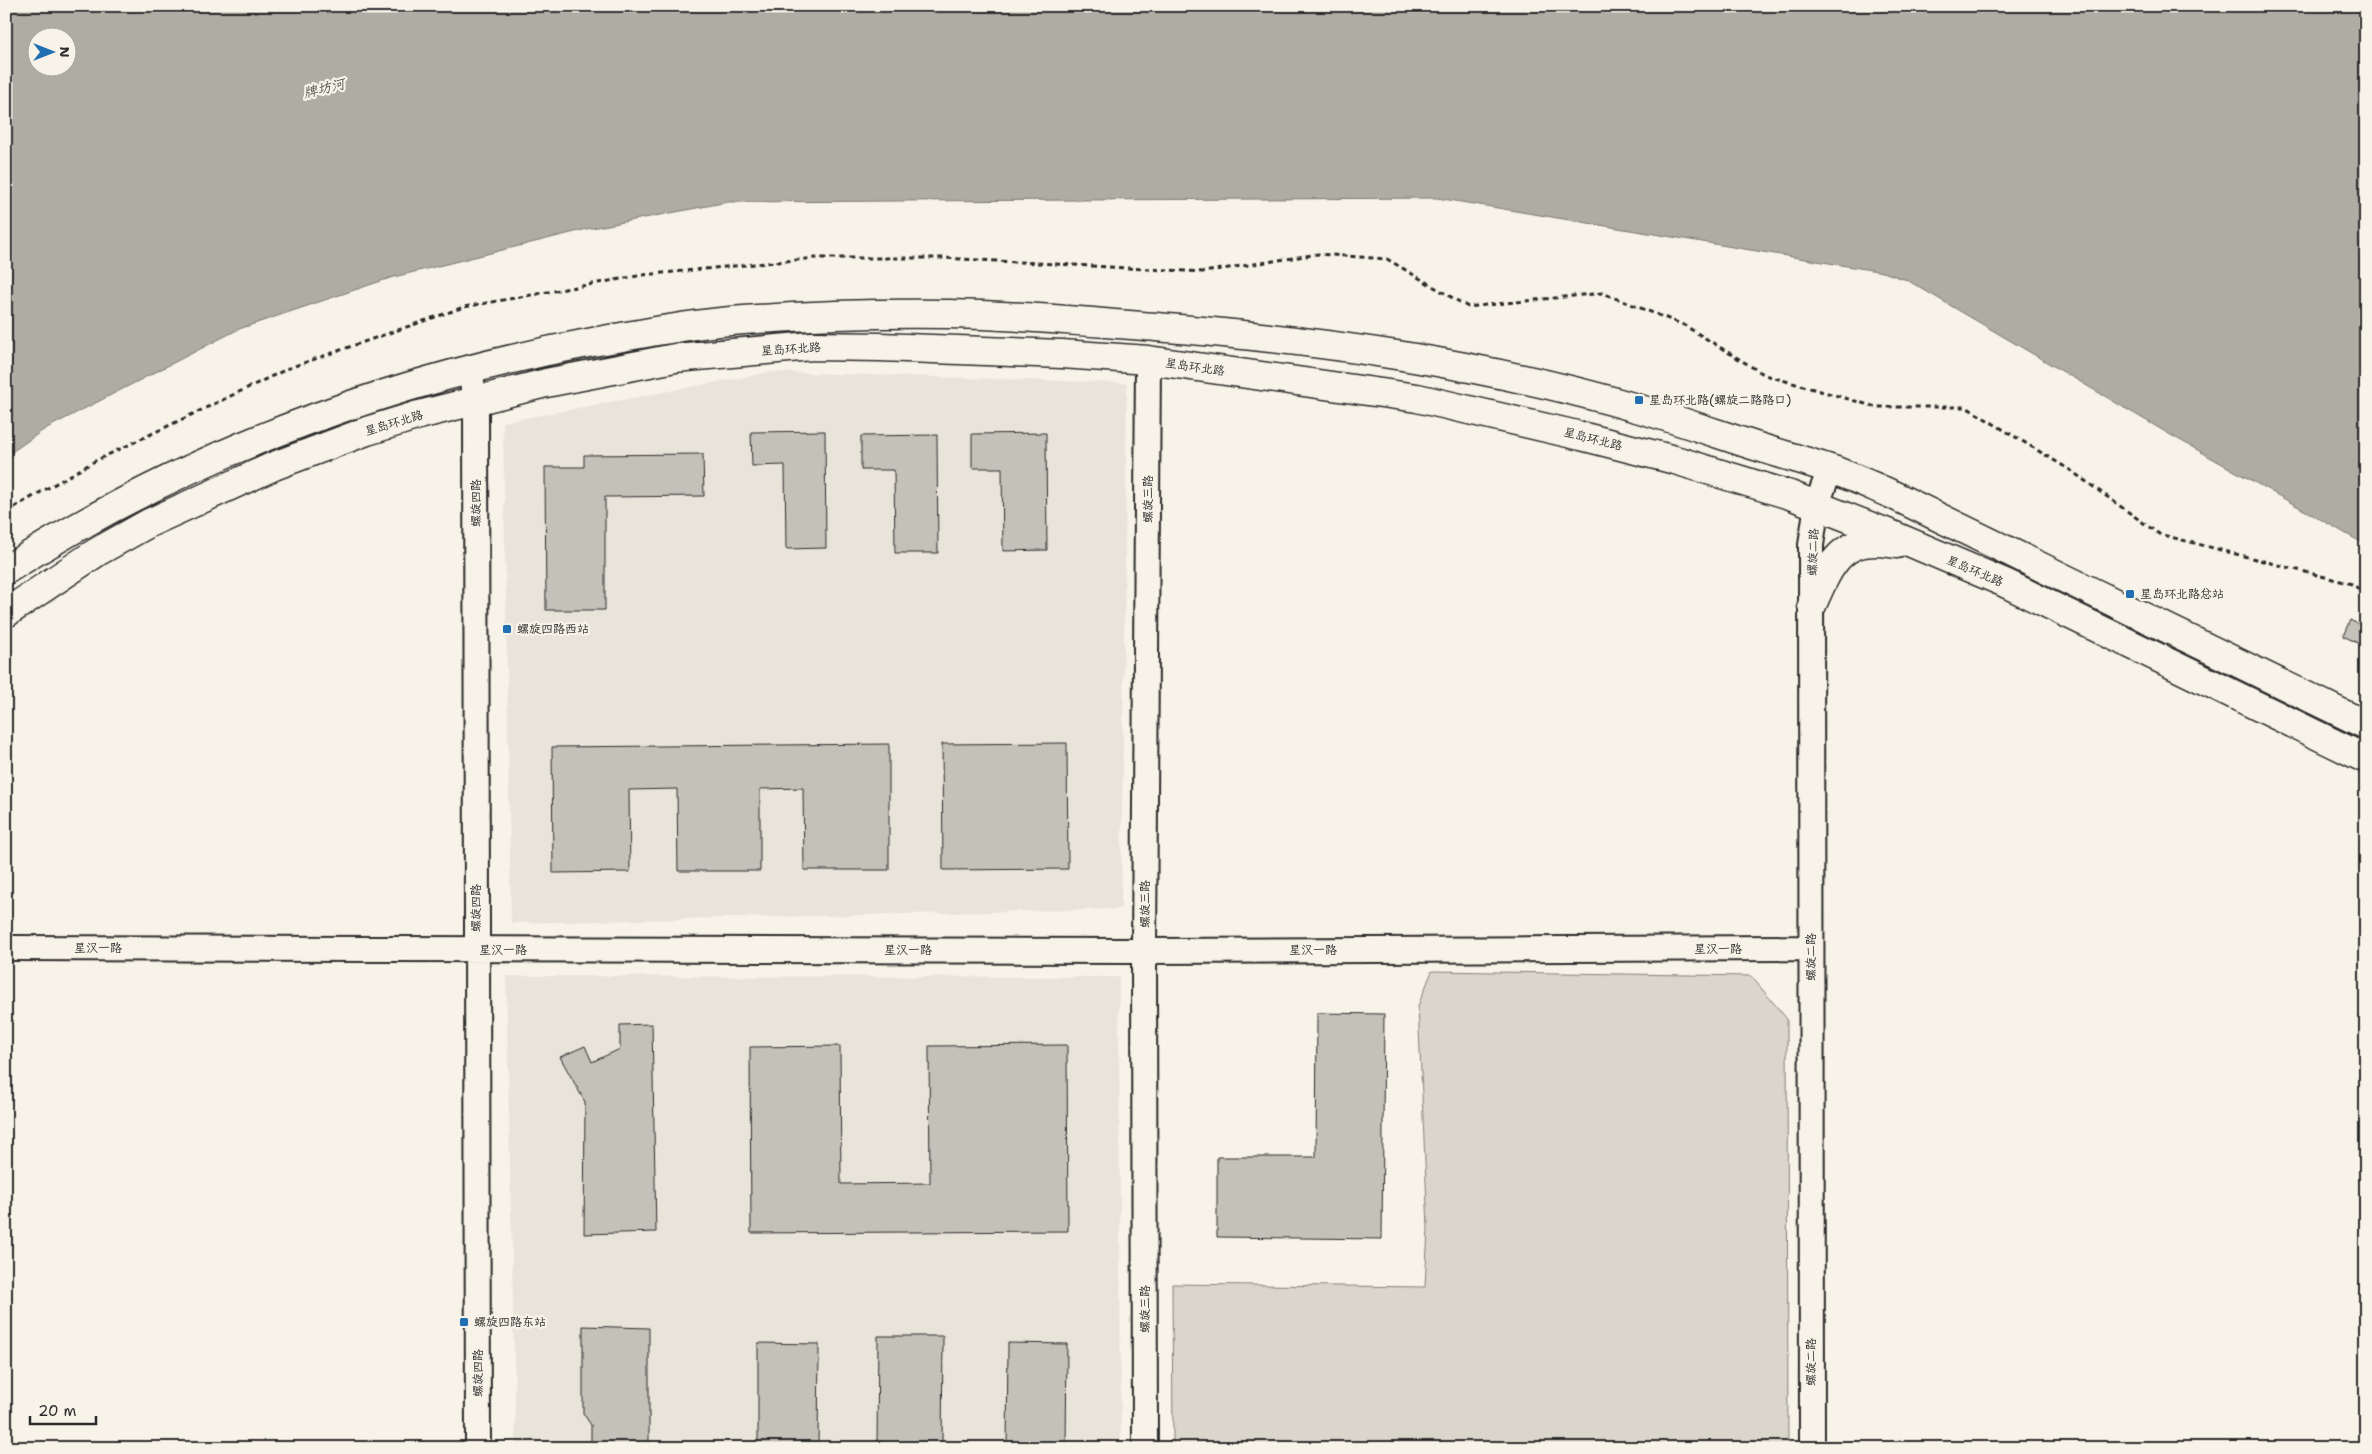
<svg xmlns="http://www.w3.org/2000/svg" width="2372" height="1454" font-family="'Shantell Sans','LXGW WenKai TC',sans-serif">
<style>
.built{fill:#e8e4da}
.green{fill:#dad6cc;stroke:#82807c}
.water{fill:#afaca4;stroke:#7a7874;fill-rule:evenodd}
.building{fill:#c4c1b9;stroke:#2b2b2b}
.lines{fill:none;stroke-linecap:round;stroke-linejoin:round}
.minor-casing{stroke:#2b2b2b;stroke-width:28}
.major-casing{stroke:#2b2b2b;stroke-width:31}
.path{stroke:#2b2b2b;stroke-width:3;stroke-dasharray:5 4;stroke-linecap:butt}
.minor{stroke:#f7f3e8;stroke-width:24}
.major{stroke:#f7f3e8;stroke-width:28}
.poi-dot{fill:#1f6fb2;stroke:#f7f3e8;stroke-width:2}
.labels{text-anchor:middle;dominant-baseline:central;stroke-width:4.5;stroke-linejoin:round;paint-order:stroke}
.street-label{font-size:12px;fill:#2b2b2b;stroke:#f7f3e8}
.poi-label{font-size:12px;fill:#2b2b2b;stroke:#f7f3e8;text-anchor:start}
.water-label{font-size:14px;font-style:italic;fill:#53524f;stroke:#f7f3e8}
</style>
<rect width="100%" height="100%" fill="#f7f3e8"/>
<filter id="ink" filterUnits="userSpaceOnUse"><feTurbulence type="fractalNoise" baseFrequency=".02" numOctaves="2"/><feDisplacementMap in="SourceGraphic" scale="10" xChannelSelector="R" yChannelSelector="G"/><feConvolveMatrix kernelMatrix="1 2 1 2 8 2 1 2 1" color-interpolation-filters="sRGB"/></filter>
<g filter="url(#ink)">
<!-- built -->
<path class="built" d="M771,372L1127,383L1121,909L511,923L503,422Z
M506,976L1119,977L1121,1448H516Z"/>
<!-- green -->
<path class="green" d="M1432,971L1751,976L1787,1019L1788,1448H1173L1172,1284L1425,1287L1428,1228L1418,1006Z"/>
<!-- water -->
<path class="water" d="M6,6H2366V545L2169,434L1907,280L1883,272L1437,198L728,202L587,229L390,278L239,329L45,429L6,456ZM38,38H68V68H38Z"/>
<!-- building -->
<path class="building" d="M825,431L826,548L786,549L785,465L752,466L751,432Z
M1046,433L1047,550L1003,551L1002,468H972V434Z
M937,435L938,553H895L894,470H861V436Z
M703,454L704,496L605,497V610H546L545,467H584V455Z
M2350,620L2366,628V647L2343,636Z
M1067,743L1068,869L943,870L942,744Z
M889,744V870H804L803,788L760,789V871H678L677,789L629,790L630,872L553,873L552,747Z
M1317,1013L1384,1014L1382,1239L1217,1237V1157H1316Z
M652,1024L656,1232L584,1234L585,1102L560,1057L585,1046L592,1062L620,1049V1025Z
M1067,1045L1068,1231L751,1233L750,1047L840,1046L841,1184L930,1183L929,1046Z
M583,1326L649,1328V1448H591V1425L583,1413Z
M878,1336H943L942,1448H877Z
M758,1343L819,1344L818,1448H758Z
M1008,1343L1067,1344L1066,1448H1007Z"/>
<g class="lines">
<defs>
<path id="minor" d="M469,370L476,401L478,1448
M6,948L1144,951L1811,948
M1145,1448L1144,951L1148,360
M1812,1448L1811,545L1817,504L1830,469"/>
<path id="major" d="M6,570C188,454 386,380 598,341C646,333 695,323 744,320C813,315 881,313 950,314C1019,315 1088,322 1156,327C1319,340 1483,363 1640,409C1678,420 1715,433 1752,445C1777,453 1803,460 1827,468C1849,475 1870,485 1891,494L2366,725
M1812,605C1831,561 1843,534 1897,544
M6,613L97,552L149,523L274,466L367,431L419,415L546,383L675,358L812,346L880,347L1062,354L1148,360L1417,398L1581,436L1675,460L1790,495L1895,536L2005,583L2366,759"/>
</defs>
<!-- minor casing -->
<use href="#minor" class="minor-casing"/>
<!-- major casing -->
<use href="#major" class="major-casing"/>
<!-- path -->
<path class="path" d="M6,512L95,461L289,368L464,307L643,275L816,258H943L1203,272L1318,254L1387,259L1468,307L1602,293L1684,325L1765,375L1876,407H1966L2070,470L2159,534L2352,584L2366,594"/>
<!-- minor -->
<use href="#minor" class="minor"/>
<!-- major -->
<use href="#major" class="major"/>
</g>
</g>
<!-- markers -->
<g class="poi-dot">
<rect x="1634" y="395" width="10" height="10" rx="2.5"/>
<rect x="2125" y="589" width="10" height="10" rx="2.5"/>
<rect x="502" y="624" width="10" height="10" rx="2.5"/>
<rect x="459" y="1317" width="10" height="10" rx="2.5"/>
</g>
<g class="labels">
<!-- street labels -->
<g class="street-label">
<text transform="translate(791 349) rotate(-4)">星岛环北路</text>
<text transform="translate(1195 367) rotate(8)">星岛环北路</text>
<text transform="translate(394 423) rotate(-17)">星岛环北路</text>
<text transform="translate(1593 439) rotate(14)">星岛环北路</text>
<text transform="translate(1148 499) rotate(-90)">螺旋三路</text>
<text transform="translate(476 503) rotate(-90)">螺旋四路</text>
<text transform="translate(1813 552) rotate(-88)">螺旋二路</text>
<text transform="translate(1975 571) rotate(23)">星岛环北路</text>
<text transform="translate(1145 904) rotate(-90)">螺旋三路</text>
<text transform="translate(476 908) rotate(-90)">螺旋四路</text>
<text x="98" y="948">星汉一路</text>
<text x="1718" y="949">星汉一路</text>
<text x="503" y="950">星汉一路</text>
<text x="908" y="950">星汉一路</text>
<text x="1313" y="950">星汉一路</text>
<text transform="translate(1811 957) rotate(-90)">螺旋二路</text>
<text transform="translate(1145 1309) rotate(-90)">螺旋三路</text>
<text transform="translate(1811 1362) rotate(-90)">螺旋二路</text>
<text transform="translate(478 1373) rotate(-90)">螺旋四路</text>
</g>
<!-- poi labels -->
<g class="poi-label">
<text x="1649" y="400">星岛环北路(螺旋二路路口)</text>
<text x="2140" y="594">星岛环北路总站</text>
<text x="517" y="629">螺旋四路西站</text>
<text x="474" y="1322">螺旋四路东站</text>
</g>
<!-- water labels -->
<g class="water-label">
<text transform="translate(324 88) rotate(-14)">牌坊河</text>
</g>
</g>
<!-- margin -->
<rect width="2372" height="1454" fill="none" stroke="#f7f3e8" stroke-width="25"/>
<rect x="12" y="12" width="2347" height="1429" fill="none" stroke="#2b2b2b" stroke-width="2" filter="url(#ink)"/>
<!-- north arrow -->
<g transform="translate(52 52) rotate(90)"><circle r="24" fill="#f7f3e8" stroke="#a5a39c"/>
<path d="M0-4L9 19L0 12L-9 19Z" fill="#1f6fb2"/>
<text y="-8" font-size="14" font-weight="bold" text-anchor="middle" fill="#2b2b2b">N</text>
</g>
<!-- scale -->
<path d="M30 1416v8h66v-8" fill="none" stroke="#2b2b2b" stroke-width="2.5"/>
<text x="38" y="1416" font-size="15" fill="#2b2b2b" stroke="#f7f3e8" stroke-width="4" paint-order="stroke">20 m</text>
</svg>
